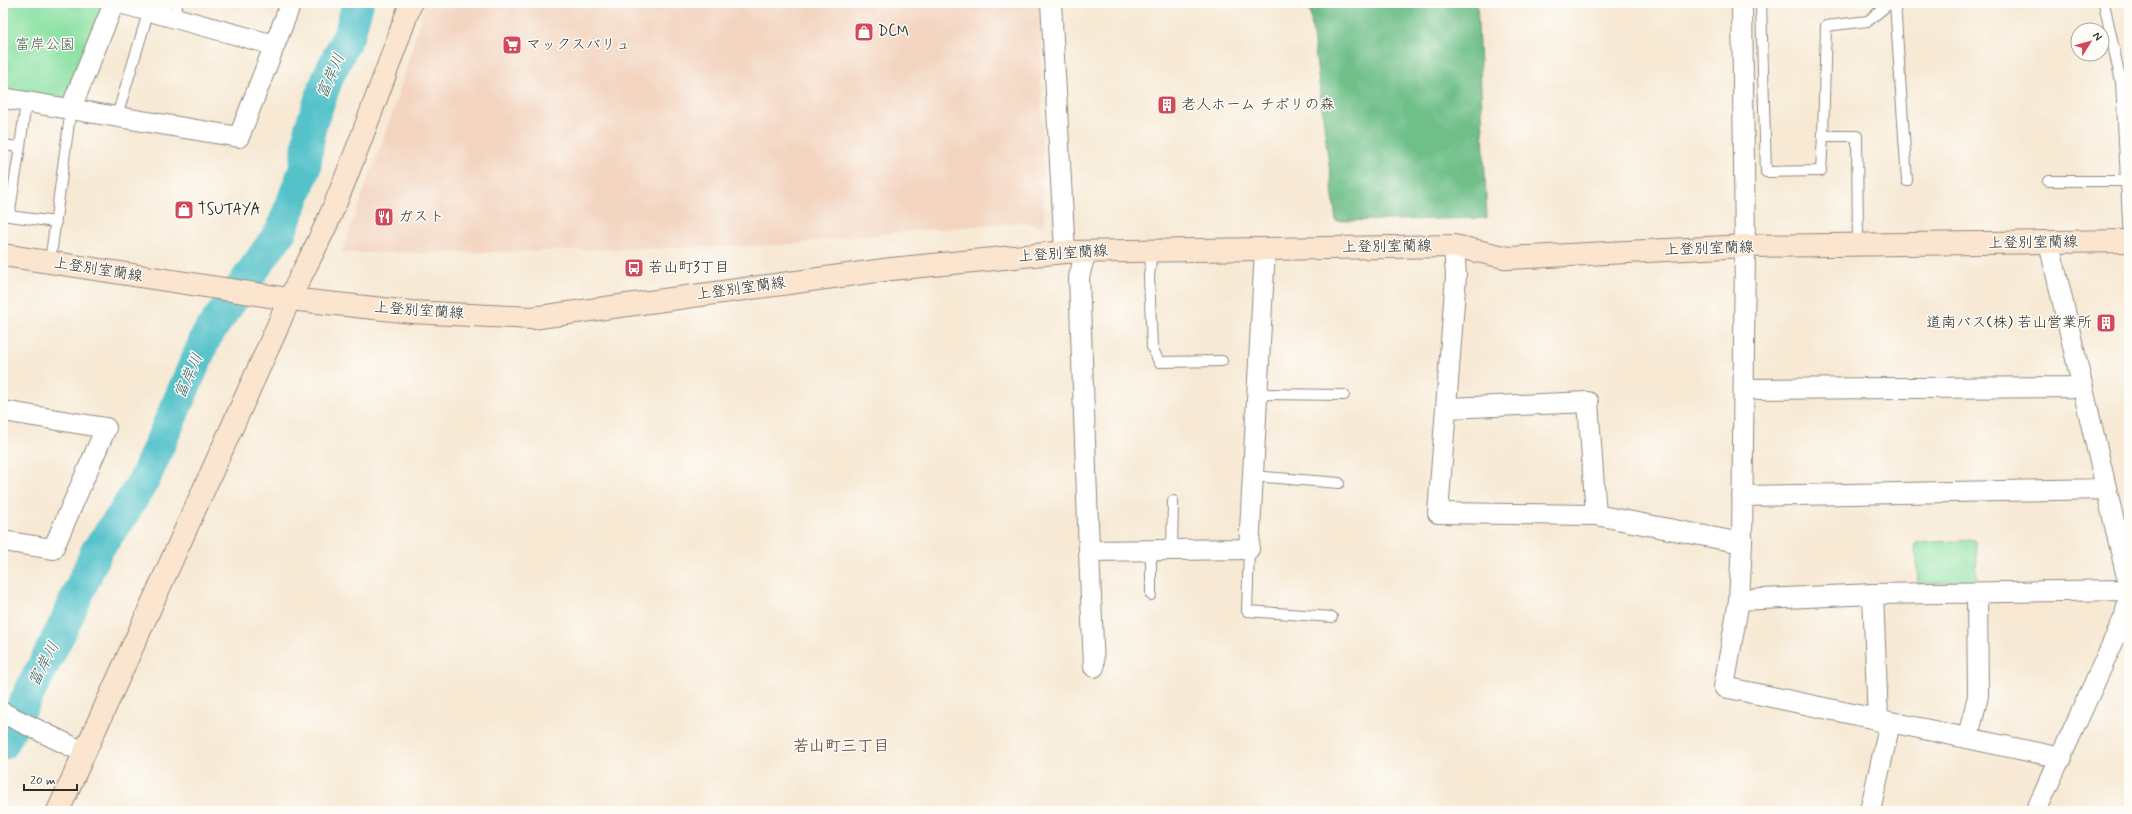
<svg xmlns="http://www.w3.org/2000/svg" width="2132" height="814" font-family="Mynerve,'Klee One',sans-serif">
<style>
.built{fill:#f3d4bf}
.green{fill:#8be1a3;stroke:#5b8667}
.forest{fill:#70bf89;stroke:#4e755a}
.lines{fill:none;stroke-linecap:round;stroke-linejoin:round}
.river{stroke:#54c2ca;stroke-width:32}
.lane-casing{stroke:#918a80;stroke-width:12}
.street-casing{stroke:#918a80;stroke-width:22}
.secondary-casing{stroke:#918a80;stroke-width:24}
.lane{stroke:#fff;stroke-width:10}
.street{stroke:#fff;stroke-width:20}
.secondary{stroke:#fbe5cf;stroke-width:22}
.labels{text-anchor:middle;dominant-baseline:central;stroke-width:3;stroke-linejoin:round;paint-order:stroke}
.poi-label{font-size:15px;fill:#2b2b2b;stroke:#fdfcf7;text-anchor:start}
.park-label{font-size:15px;fill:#48624f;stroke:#fdfcf7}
.street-label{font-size:15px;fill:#2b2b2b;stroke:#fdfcf7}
.water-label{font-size:16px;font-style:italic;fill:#396063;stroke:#fdfcf7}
.neighbourhood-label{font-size:16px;font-weight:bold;fill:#74574e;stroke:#fdfcf7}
</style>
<rect width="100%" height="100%" fill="#fdfcf7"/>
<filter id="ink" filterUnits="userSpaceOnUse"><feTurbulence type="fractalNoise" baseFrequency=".025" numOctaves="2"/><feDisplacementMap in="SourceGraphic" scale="8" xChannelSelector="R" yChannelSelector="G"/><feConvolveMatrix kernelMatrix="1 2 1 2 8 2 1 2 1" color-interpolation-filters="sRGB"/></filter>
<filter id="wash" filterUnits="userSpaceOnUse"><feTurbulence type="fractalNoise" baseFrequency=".012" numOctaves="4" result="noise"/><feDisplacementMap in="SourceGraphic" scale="16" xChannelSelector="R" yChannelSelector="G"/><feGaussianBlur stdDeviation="0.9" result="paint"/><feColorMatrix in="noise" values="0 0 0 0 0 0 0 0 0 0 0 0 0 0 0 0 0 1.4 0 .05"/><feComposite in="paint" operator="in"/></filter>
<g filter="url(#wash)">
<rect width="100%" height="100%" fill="#f7e9d4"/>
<!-- built -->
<path class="built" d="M425,3H1040L1044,226L1020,222L901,232L781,245L508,252L341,253L395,106Z"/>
<!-- green -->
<path class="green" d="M3,3H108L72,92L61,100L3,91Z
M1975,540L1977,581L1918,584L1916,543Z"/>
<!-- forest -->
<path class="forest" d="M1309,3H1477L1487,218L1336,221Z"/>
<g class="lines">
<!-- river -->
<path class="river" d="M3,744L65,623L97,550L123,514L145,478L207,335L281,231L305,168L310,128L328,77L350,32L358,3"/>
</g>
</g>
<g filter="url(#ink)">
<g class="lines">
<defs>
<path id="lane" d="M1761,3L1766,172L1821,171L1823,136
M1895,3L1907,181
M2104,3L2121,82L2129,239
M173,17L178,3
M117,116L149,10
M3,145L20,147L26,102
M20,147L9,216L56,222
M2048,181H2126
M1858,245L1857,136H1823L1826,26L1868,21L1890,3
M1152,250L1149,277L1152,347L1159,362L1222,361
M50,262L71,108
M1257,394L1344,395
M1253,476L1339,483
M1249,549L1247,611L1332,617
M1151,550V595
M1172,550L1173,501"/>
<path id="street" d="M120,3L274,45
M1051,3L1065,252
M1742,3L1745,246L1742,543L1739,600L1724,687L2062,758
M3,98L239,137L291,3
M71,108L114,3
M2049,243L2129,586
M1454,246L1456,276L1438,513L1596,515L1742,543
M1086,251L1079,277L1089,551L1249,549L1265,249
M1744,389L2083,387
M1447,408L1588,402L1596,515
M3,411L106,428L53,549L3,541
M1742,496L2106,489
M1089,551L1094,667
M1873,594L1878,721
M1739,600L1873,594L2129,590
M3,713L85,753
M1968,737L1978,696L1977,593
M1870,811L1890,723
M2036,811L2125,616L2129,595"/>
<path id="secondary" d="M3,255L289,299L412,312L532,318L891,269L1065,252L1454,246L1509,258L1745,246L2129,241
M58,811L277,328C292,289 314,254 330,216C360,146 385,74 411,3"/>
</defs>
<!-- lane casing -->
<use href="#lane" class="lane-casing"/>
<!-- street casing -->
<use href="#street" class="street-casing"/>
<!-- secondary casing -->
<use href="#secondary" class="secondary-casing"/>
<!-- lane -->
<use href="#lane" class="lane"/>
<!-- street -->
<use href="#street" class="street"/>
<!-- secondary -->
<use href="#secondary" class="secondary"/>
</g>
</g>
<!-- icons -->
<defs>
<symbol id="shop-square" viewBox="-11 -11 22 22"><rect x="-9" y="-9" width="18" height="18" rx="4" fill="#d1495b" stroke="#fdfcf7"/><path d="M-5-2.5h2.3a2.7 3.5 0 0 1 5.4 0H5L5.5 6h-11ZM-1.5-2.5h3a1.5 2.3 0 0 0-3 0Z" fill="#fff"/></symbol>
<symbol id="supermarket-square" viewBox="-11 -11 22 22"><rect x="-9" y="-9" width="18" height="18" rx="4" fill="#d1495b" stroke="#fdfcf7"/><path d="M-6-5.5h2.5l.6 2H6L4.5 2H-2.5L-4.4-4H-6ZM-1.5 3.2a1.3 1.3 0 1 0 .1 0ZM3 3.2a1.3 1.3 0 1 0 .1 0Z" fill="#fff"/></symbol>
<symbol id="building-square" viewBox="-11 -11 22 22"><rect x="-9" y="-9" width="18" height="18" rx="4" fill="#d1495b" stroke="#fdfcf7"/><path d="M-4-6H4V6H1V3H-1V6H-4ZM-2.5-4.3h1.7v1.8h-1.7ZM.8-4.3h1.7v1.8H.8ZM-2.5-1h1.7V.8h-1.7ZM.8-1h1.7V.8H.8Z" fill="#fff"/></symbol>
<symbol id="restaurant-square" viewBox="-11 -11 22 22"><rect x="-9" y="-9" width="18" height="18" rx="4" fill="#d1495b" stroke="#fdfcf7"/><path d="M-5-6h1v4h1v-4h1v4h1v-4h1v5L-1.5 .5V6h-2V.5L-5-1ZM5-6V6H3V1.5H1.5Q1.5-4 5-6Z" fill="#fff"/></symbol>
<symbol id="bus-square" viewBox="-11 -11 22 22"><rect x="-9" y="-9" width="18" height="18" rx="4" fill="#d1495b" stroke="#fdfcf7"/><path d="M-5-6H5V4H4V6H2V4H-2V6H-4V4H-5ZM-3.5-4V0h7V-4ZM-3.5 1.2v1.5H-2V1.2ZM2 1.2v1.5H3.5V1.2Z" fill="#fff"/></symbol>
</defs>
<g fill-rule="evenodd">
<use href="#shop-square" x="853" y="21" width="22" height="22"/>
<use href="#supermarket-square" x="501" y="34" width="22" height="22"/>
<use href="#building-square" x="1156" y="94" width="22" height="22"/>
<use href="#shop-square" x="173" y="199" width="22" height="22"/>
<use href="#restaurant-square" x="373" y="206" width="22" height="22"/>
<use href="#bus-square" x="623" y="257" width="22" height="22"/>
<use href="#building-square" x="2095" y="312" width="22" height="22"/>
</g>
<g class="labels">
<!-- poi labels -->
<g class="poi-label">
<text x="878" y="32">DCM</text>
<text x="526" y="45">マックスバリュ</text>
<text x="1181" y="105">老人ホーム チボリの森</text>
<text x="198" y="210">TSUTAYA</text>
<text x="398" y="217">ガスト</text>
<text x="648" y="268">若山町3丁目</text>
<text x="2092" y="323" text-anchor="end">道南バス(株) 若山営業所</text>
</g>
<!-- park labels -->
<g class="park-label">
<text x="45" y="45">富岸公園</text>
</g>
<!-- street labels -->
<g class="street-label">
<text transform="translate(2033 243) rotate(-1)">上登別室蘭線</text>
<text transform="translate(1387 247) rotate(-1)">上登別室蘭線</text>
<text transform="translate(1709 249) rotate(-2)">上登別室蘭線</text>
<text transform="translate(1063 254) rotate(-4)">上登別室蘭線</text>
<text transform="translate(98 270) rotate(9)">上登別室蘭線</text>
<text transform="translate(741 289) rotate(-8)">上登別室蘭線</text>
<text transform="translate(419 311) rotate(4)">上登別室蘭線</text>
</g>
<!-- water labels -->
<g class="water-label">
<text transform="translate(331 76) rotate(-67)">富岸川</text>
<text transform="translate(189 376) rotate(-66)">富岸川</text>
<text transform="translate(44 664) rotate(-63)">富岸川</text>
</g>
<!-- neighbourhood labels -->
<g class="neighbourhood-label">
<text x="841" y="746">若山町三丁目</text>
</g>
</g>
<!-- margin -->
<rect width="2132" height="814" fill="none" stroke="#fdfcf7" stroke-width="16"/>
<!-- north arrow -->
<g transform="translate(2090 42) rotate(53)"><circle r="19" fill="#fdfcf7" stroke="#a9a8a5"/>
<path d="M0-3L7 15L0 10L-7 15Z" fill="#d1495b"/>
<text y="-6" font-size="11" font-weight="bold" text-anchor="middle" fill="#2b2b2b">N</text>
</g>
<!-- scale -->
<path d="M24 784v6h53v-6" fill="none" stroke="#2b2b2b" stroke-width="2"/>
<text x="30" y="784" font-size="12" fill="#2b2b2b" stroke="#fdfcf7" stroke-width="3" paint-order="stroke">20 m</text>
</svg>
